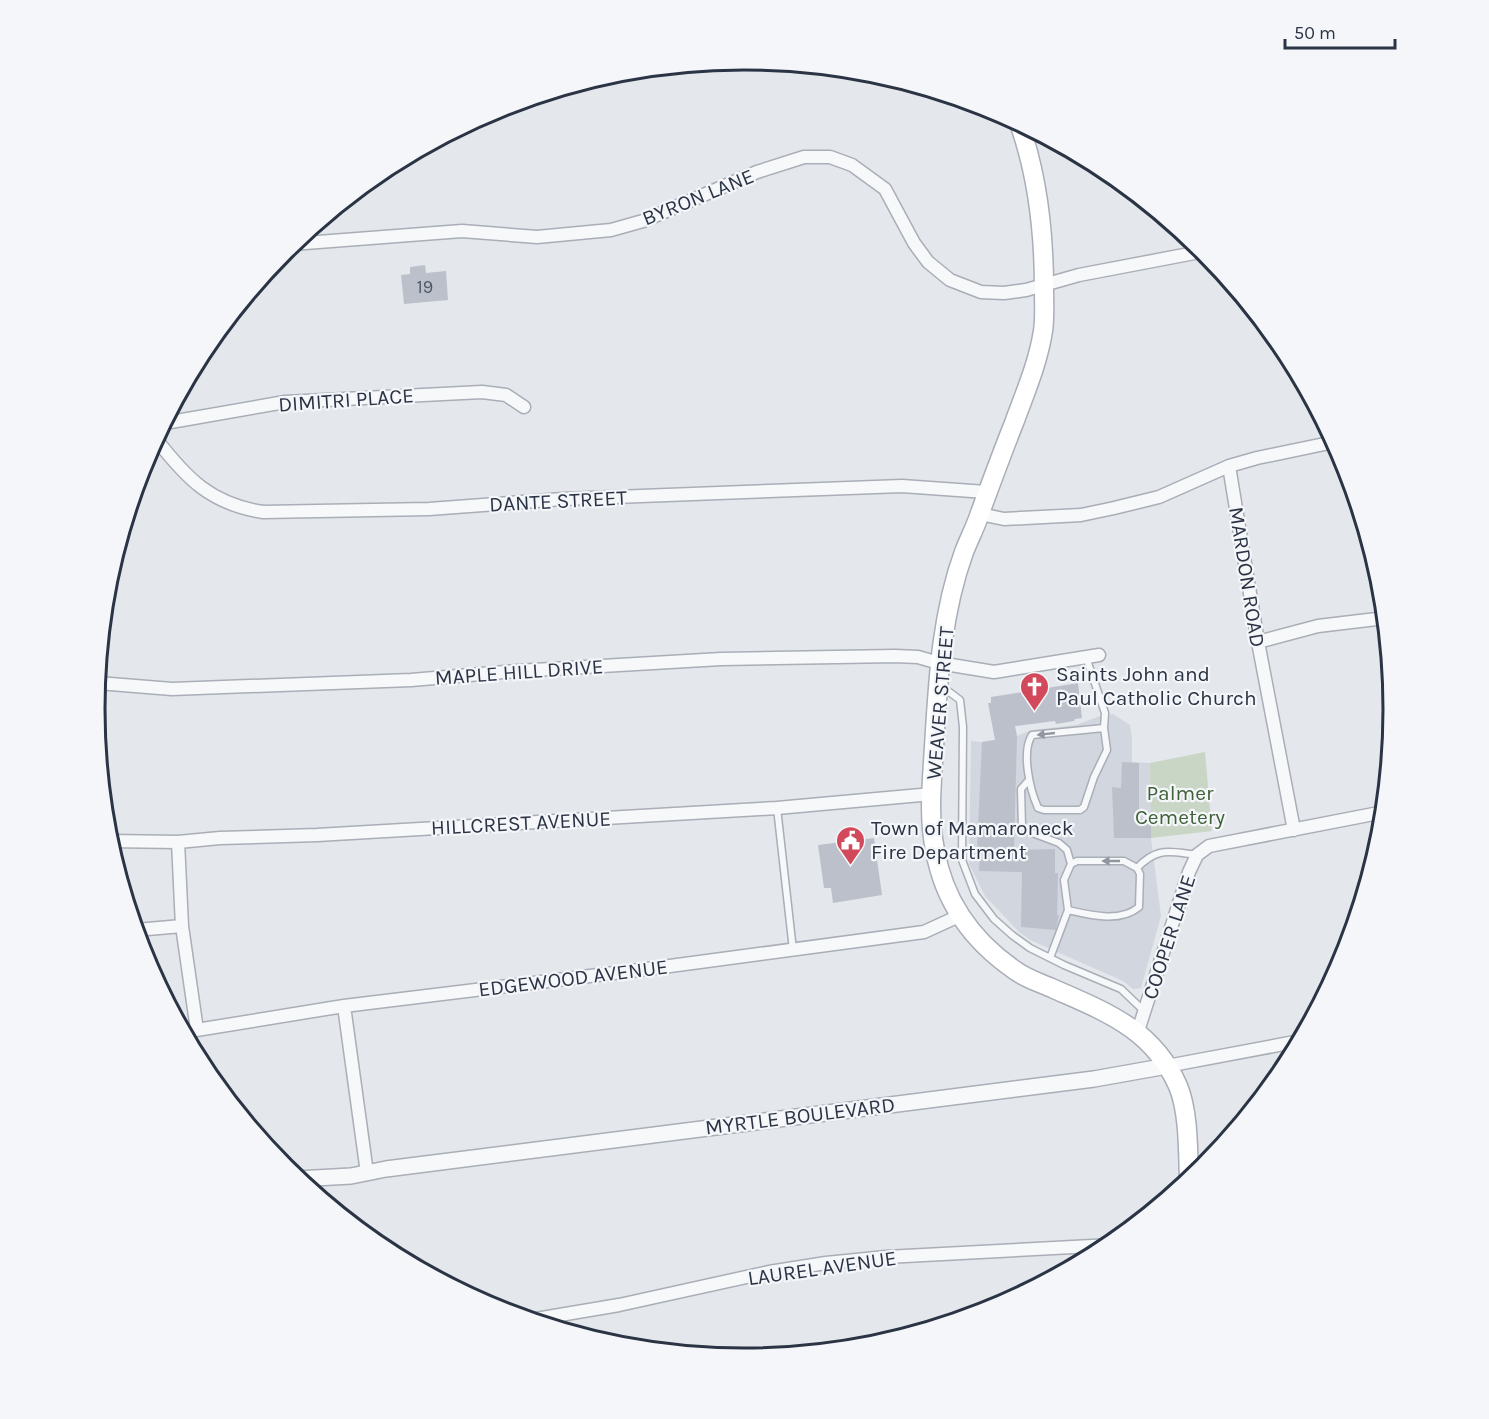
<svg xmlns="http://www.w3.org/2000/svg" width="1489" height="1419" font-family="Karla,sans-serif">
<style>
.built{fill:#d2d6de}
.green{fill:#c9d6c5}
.building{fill:#bbc0ca}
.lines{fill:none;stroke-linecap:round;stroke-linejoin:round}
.service-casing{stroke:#a9aeb7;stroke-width:9}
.minor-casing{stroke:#a9aeb7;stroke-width:15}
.tertiary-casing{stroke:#a9aeb7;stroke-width:18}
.secondary-casing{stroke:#a9aeb7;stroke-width:21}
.service{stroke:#f7f8fa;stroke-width:6}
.minor{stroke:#f7f8fa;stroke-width:12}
.tertiary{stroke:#f7f8fa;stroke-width:15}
.secondary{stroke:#fff;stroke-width:18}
.oneway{fill:#9196a0}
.labels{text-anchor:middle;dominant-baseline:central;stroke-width:4.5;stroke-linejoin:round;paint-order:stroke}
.number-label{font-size:18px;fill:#4f5766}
.street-label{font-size:21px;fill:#2b3445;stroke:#f4f6f9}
.poi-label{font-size:21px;fill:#2b3445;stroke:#f4f6f9;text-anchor:start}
.park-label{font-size:21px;fill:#3f6138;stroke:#f4f6f9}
.rim{fill:none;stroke:#2b3445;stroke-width:3}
</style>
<rect width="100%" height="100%" fill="#e4e7ec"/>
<!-- built -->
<path class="built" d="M1113,714L1130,725L1132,738V762L1150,763L1151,838L1161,916L1141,988L1133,989L1123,981L1030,940L1019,932L985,896L969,864L971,741L982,742L1017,736L1032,730L1076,725L1100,716Z"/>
<!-- green -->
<path class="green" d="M1205,752L1212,831L1151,838L1150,763Z"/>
<!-- building -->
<path class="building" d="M425,265L426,273L446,271L448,300L404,304L401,275L410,274V267Z
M1078,683L1082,718L1075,719L1074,721L1056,724L1055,721L1015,726L1017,736L1014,850L1055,849V873H1058L1057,915H1059L1056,930L1021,927L1022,872L979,871L980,850H977L982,742L995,740L988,703H991V697Z
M1122,762L1139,763V819H1151V838H1114L1112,787L1121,788Z
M874,838L882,895L833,903L831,888H824L818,845Z"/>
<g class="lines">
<defs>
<path id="service" d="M1086,657L1105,713L1104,728L1107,750L1094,777L1084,807L1080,810H1044L1038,808C1030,790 1021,752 1032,735L1104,728
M941,689L948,691L960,700L963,727L962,860L975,894L994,919L1012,935L1030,948L1064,965L1121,989L1144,1011
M1029,780L1021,789L1022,827L1027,831L1059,843L1067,850L1071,864
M777,808L793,950
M1137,868C1158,846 1170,852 1197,855
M1050,958L1068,910L1064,880L1071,864L1077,861H1124L1137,868L1140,874L1139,907C1120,923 1090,915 1068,910"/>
<path id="minor" d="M292,244L462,231L537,237L611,230L643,221L757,172L804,157H830L852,165L885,189L914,243L928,262L950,280L981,292L1004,293L1026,290L1079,275L1205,251
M165,423L285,402L482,392L506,395L524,407
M156,439C187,479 211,504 263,512L429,509L563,499L902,486L986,492
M1229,466L1258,642L1294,830
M980,514L1004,519L1081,515L1114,508L1159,497L1229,466L1257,458L1334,442
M1258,642L1318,626L1385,618
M98,683L172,689L411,680L517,671L721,659L895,656L918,657L939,663L994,672L1099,655
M109,841L178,842L220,838L317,835L777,808L932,794
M178,842L182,926L197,1030
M136,930L182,926
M344,1006L367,1173
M1138,1031L1189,872L1197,855L1209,846L1384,812
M184,1032L344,1006L655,968L924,932L959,916
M1167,1066L1300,1041
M536,1319L619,1305L769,1272L826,1263L886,1257L1111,1245"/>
<path id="tertiary" d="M297,1179L351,1176L386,1169L1094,1079L1167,1066"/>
<path id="secondary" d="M1019,123C1038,176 1044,233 1044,289C1044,303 1045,318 1043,331C1038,363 1025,393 1014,423C1002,453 991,483 980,513C976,526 969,539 964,552C941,615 938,681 934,747C932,781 928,816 935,850C944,902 972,941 1016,971C1027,979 1041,983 1054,989C1106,1012 1153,1029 1178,1086C1189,1112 1188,1153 1189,1181"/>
</defs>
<!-- service casing -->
<use href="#service" class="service-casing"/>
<!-- minor casing -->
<use href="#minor" class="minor-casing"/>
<!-- tertiary casing -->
<use href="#tertiary" class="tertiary-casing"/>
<!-- secondary casing -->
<use href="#secondary" class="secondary-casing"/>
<!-- service -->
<use href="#service" class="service"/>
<!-- minor -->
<use href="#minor" class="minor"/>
<!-- tertiary -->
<use href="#tertiary" class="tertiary"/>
<!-- secondary -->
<use href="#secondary" class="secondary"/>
</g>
<!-- one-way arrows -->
<defs><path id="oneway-solid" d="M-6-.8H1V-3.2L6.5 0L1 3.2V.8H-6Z" transform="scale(1.5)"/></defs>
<g class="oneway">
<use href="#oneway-solid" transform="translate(1046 734) rotate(174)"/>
<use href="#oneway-solid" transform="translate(1111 861) rotate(180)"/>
</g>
<!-- icons -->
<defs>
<symbol id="church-pin" viewBox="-11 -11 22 30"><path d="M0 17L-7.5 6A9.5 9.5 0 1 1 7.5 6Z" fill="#d1495b" stroke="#f4f6f9"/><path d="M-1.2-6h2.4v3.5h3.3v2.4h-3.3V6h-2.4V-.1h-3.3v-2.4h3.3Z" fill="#fff"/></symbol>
<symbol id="civic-pin" viewBox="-11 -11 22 30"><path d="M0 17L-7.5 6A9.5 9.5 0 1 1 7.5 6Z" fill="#d1495b" stroke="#f4f6f9"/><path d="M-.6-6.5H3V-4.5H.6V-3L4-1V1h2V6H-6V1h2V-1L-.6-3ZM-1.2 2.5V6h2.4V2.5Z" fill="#fff"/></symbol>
</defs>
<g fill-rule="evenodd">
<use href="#church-pin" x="1018" y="670" width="33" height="45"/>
<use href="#civic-pin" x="834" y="824" width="33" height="45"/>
</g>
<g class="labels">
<!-- number labels -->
<g class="number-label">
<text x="425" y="287">19</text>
</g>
<!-- street labels -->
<g class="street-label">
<text transform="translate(698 197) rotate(-22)">BYRON LANE</text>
<text transform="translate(346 400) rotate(-4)">DIMITRI PLACE</text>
<text transform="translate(558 501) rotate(-3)">DANTE STREET</text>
<text transform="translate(1247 577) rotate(81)">MARDON ROAD</text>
<text transform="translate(519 672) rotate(-4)">MAPLE HILL DRIVE</text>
<text transform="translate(940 703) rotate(-85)">WEAVER STREET</text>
<text transform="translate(521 823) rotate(-3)">HILLCREST AVENUE</text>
<text transform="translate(1169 937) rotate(-72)">COOPER LANE</text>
<text transform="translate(573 978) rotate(-7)">EDGEWOOD AVENUE</text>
<text transform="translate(800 1116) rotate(-7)">MYRTLE BOULEVARD</text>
<text transform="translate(822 1268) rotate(-8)">LAUREL AVENUE</text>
</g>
<!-- poi labels -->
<g class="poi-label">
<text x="1056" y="674">Saints John and<tspan x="1056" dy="24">Paul Catholic Church</tspan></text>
<text x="871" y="828">Town of Mamaroneck<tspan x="871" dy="24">Fire Department</tspan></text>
</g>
<!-- park labels -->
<g class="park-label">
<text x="1180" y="793">Palmer<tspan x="1180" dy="24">Cemetery</tspan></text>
</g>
</g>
<!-- crop -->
<path d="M0 0H1489V1419H0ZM105 709a639 639 0 1 1 1278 0a639 639 0 1 1-1278 0Z" fill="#f4f6f9" fill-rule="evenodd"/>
<path class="rim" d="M105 709a639 639 0 1 1 1278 0a639 639 0 1 1-1278 0Z"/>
<!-- scale -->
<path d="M1285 39v9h110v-9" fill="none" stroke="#2b3445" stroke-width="3"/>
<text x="1294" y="39" font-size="18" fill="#2b3445" stroke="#f4f6f9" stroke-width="4.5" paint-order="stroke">50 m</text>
</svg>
